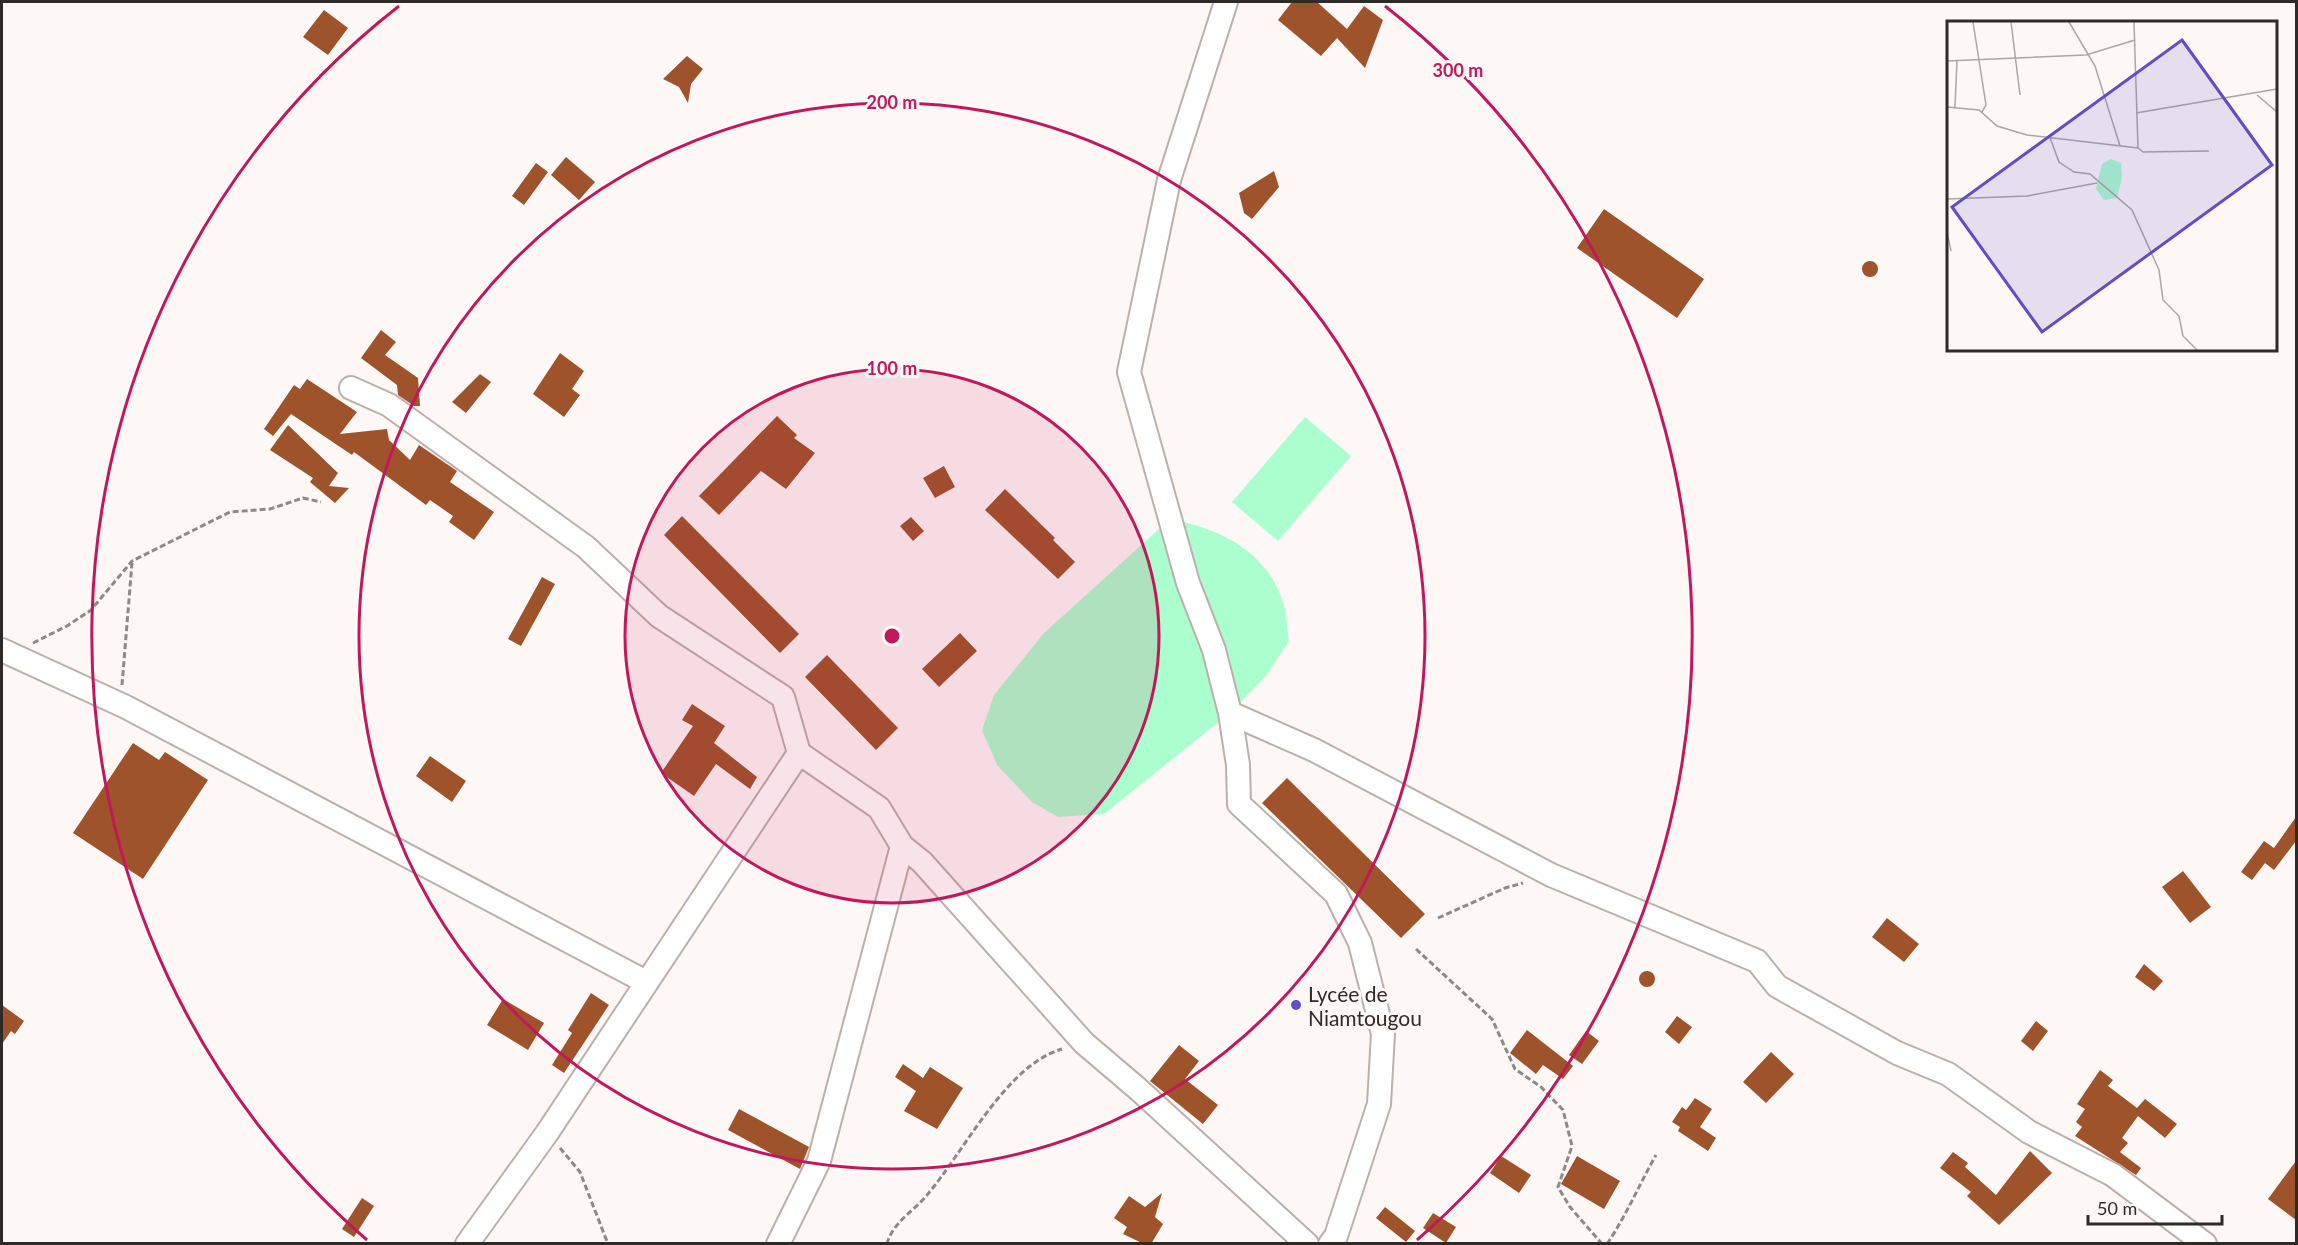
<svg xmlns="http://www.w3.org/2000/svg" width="2298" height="1245" font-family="Lato,sans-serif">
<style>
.green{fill:#abfecd}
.building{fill:#9e532a}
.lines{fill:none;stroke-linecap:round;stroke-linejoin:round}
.minor-casing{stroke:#bcb0aa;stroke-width:26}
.path{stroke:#8e8986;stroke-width:3;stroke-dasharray:6 3;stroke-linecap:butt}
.minor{stroke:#fff;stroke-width:22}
.ring{fill:none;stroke:#c2185b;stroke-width:3}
.poi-dot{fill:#614dc6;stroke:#fdf8f5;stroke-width:2}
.labels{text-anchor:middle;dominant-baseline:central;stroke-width:6;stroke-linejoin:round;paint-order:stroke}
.poi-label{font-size:21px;fill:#2e2a27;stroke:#fdf8f5;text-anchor:start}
.inset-road{fill:none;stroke:#aaa6a3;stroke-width:1.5}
.view{fill:#614dc6;fill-opacity:0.15;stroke:#614dc6;stroke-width:3}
.inset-edge{fill:none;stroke:#2e2a27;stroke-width:3}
.centre{fill:#c2185b;stroke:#fdf8f5;stroke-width:3}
.ring-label{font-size:18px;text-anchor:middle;font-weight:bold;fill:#c2185b;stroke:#fdf8f5;stroke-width:6;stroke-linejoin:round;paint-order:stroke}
</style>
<rect width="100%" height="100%" fill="#fdf8f5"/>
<!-- green -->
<path class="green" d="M1305,417L1351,456L1278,541L1232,502Z
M1170,519C1218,528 1265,550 1282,599C1287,612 1287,628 1289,641L1266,676L1230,713L1104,814L1058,817L1032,802L997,765L982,730L994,695L1044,633Z"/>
<!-- building -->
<path class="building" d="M1292,2H1317L1347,29L1364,6L1383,20L1365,68L1337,38L1321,56L1278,20Z
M324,10L348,28L328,55L303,37Z
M687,56L703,69L691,84L688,103L679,87L663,79Z
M566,157L595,182L579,200L551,175Z
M536,163L548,172L524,205L512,196Z
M1274,171L1279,187L1252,219L1244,213L1239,193Z
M1604,209L1704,279L1677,318L1577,248Z
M1862 269a8 8 0 1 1 16 0a8 8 0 1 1-16 0Z
M381,330L396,342L385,355L418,378L420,406H414L398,395L397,385L361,358Z
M560,353L584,371L572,389L580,395L564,417L533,394Z
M480,374L491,382L466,413L452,402Z
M307,379L357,412L340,434L387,429L389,440L410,460L419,445L457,471L450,482L494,512L474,540L449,522L453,516L430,500L426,505L354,452L352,455L291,414L273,436L264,429L294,385L300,389Z
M777,416L797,435L794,438L815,453L786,489L761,471L719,515L699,496Z
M288,425L338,473L329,486L349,488L335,503L310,482L313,478L270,450Z
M944,466L955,487L935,498L923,478Z
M1005,489L1055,538L1053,540L1075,562L1058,579L985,510Z
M682,516L799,634L780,653L664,535Z
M911,517L924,531L913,541L900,526Z
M542,577L555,584L521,646L508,639Z
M960,633L977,651L939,687L922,669Z
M827,655L898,728L876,750L805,677Z
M692,704L725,726L714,743L757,777L750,789L716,764L694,796L661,773L693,726L682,720Z
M133,743L159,760L165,752L208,780L143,879L73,833Z
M430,756L466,781L452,802L416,776Z
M1287,778L1425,914L1401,938L1262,803Z
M2296,817V841L2274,870L2265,863L2252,880L2241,872L2264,841L2274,848Z
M2183,871L2211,907L2190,923L2162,887Z
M1887,918L1919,944L1904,962L1872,937Z
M2144,964L2163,981L2154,991L2135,977Z
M1639 979a8 8 0 1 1 16 0a8 8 0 1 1-16 0Z
M591,993L609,1005L564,1073L552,1065L572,1033L568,1030Z
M503,999L544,1023L528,1050L487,1025Z
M2,1005L24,1021L15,1034L11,1031L2,1044Z
M1677,1016L1692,1027L1679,1044L1665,1032Z
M2036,1021L2048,1031L2033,1051L2021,1041Z
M1527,1030L1573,1066L1563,1079L1543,1065L1536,1074L1510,1053Z
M1586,1031L1599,1041L1582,1064L1569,1055Z
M1179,1045L1199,1061L1185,1079L1218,1105L1203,1124L1150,1081Z
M1771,1052L1794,1074L1766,1103L1743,1082Z
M903,1064L923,1078L930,1067L963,1088L937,1129L904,1111L916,1091L895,1077Z
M2100,1070L2113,1080L2108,1086L2137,1108L2145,1099L2177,1124L2165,1138L2138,1116L2122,1138L2128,1143L2120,1152L2141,1168L2136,1175L2075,1136L2082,1127L2076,1122L2085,1109L2077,1104Z
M1695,1098L1712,1109L1700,1127L1716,1138L1708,1151L1678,1131L1680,1127L1672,1122L1682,1107L1686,1110Z
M739,1109L809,1147L800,1169L728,1130Z
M2030,1151L2052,1173L1999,1225L1967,1196L1971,1192L1940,1168L1953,1152L1968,1163L1965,1167L1996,1195Z
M1501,1156L1531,1175L1519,1193L1490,1173Z
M1577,1156L1620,1181L1604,1209L1561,1184Z
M2296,1161V1220L2268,1199Z
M1162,1193L1155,1217L1163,1224L1151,1244H1144L1123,1234L1127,1227L1114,1218L1129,1196L1145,1207Z
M362,1198L374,1206L354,1237L342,1229Z
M1385,1207L1415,1231L1406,1242L1376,1218Z
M1433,1213L1456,1227L1446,1243L1423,1228Z"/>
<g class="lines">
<defs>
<path id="minor" d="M1226,2L1169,180L1129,372L1188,583L1214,650L1230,713L1238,765L1239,804L1336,894L1360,943L1383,1034L1379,1104L1336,1236L1330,1244
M351,388L389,405L586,547L659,616L783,697L799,753L547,1133L467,1244
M2,650L126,707L646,982
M1230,713L1314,750L1551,875L1757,961L1777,986L1897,1053L1948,1074L2029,1132L2113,1175L2205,1244
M799,753L879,808L902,846L922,862L1084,1043L1138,1089L1307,1244
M778,1244L819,1161L902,846"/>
</defs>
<!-- minor casing -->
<use href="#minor" class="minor-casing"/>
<!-- path -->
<path class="path" d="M33,643L67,626L91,610L132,561L230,512L270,509L303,498L321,502
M122,685L132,563
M1438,918L1505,888L1523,883
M1416,949L1492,1019L1515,1069L1541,1087L1563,1110L1572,1146L1558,1187L1570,1207L1602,1244
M560,1148L580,1172L608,1244
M887,1244C892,1223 914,1211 927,1195C964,1152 1006,1065 1062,1049
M1607,1244C1626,1216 1639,1185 1656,1155"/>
<!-- minor -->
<use href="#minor" class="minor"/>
</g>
<!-- distance rings -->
<circle cx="892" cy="636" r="267" fill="#c2185b" fill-opacity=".12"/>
<g class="ring">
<circle cx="892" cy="636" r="267"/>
<circle cx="892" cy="636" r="533"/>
<path d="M367 1240A800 800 0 0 1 399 6M1385 6A800 800 0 0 1 1417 1240"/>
</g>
<!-- markers -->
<circle class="poi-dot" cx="1296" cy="1005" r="6"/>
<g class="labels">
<!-- poi labels -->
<g class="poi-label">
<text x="1308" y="993">Lycée de<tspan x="1308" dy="24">Niamtougou</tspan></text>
</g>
</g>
<!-- overview -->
<g transform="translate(1947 21)">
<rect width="330" height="330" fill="#fdf8f5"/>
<path d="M164,138L174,142L175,156L170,177L157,179L149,168L155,143Z" fill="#abfecd"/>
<path class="inset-road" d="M26,1L39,84L35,91M64,1L73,74M122,1L148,45L173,125M187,1L191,127L196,131L262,130M0,40L139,34L188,19M310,74L330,91M0,86L32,89L50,105L80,114L191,127M8,86L10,39M189,92L330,68M102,114L112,141L127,151L143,153L185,189L212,249L216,279L232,295L236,315L250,329M0,178L80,175L150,162M0,211L4,230"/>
<path class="view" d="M235,19L325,144L95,311L5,186Z"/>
<rect width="330" height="330" class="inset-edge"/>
</g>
<circle cx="892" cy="636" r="9" class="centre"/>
<g class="ring-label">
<text x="1458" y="77">300 m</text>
<text x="892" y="109">200 m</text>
<text x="892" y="375">100 m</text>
</g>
<!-- border -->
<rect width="2298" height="1245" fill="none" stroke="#2e2a27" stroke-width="6"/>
<!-- scale -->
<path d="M2088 1215v9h134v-9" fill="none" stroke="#2e2a27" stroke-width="3"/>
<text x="2097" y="1215" font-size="18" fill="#2e2a27" stroke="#fdf8f5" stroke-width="4.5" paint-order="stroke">50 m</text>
</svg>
